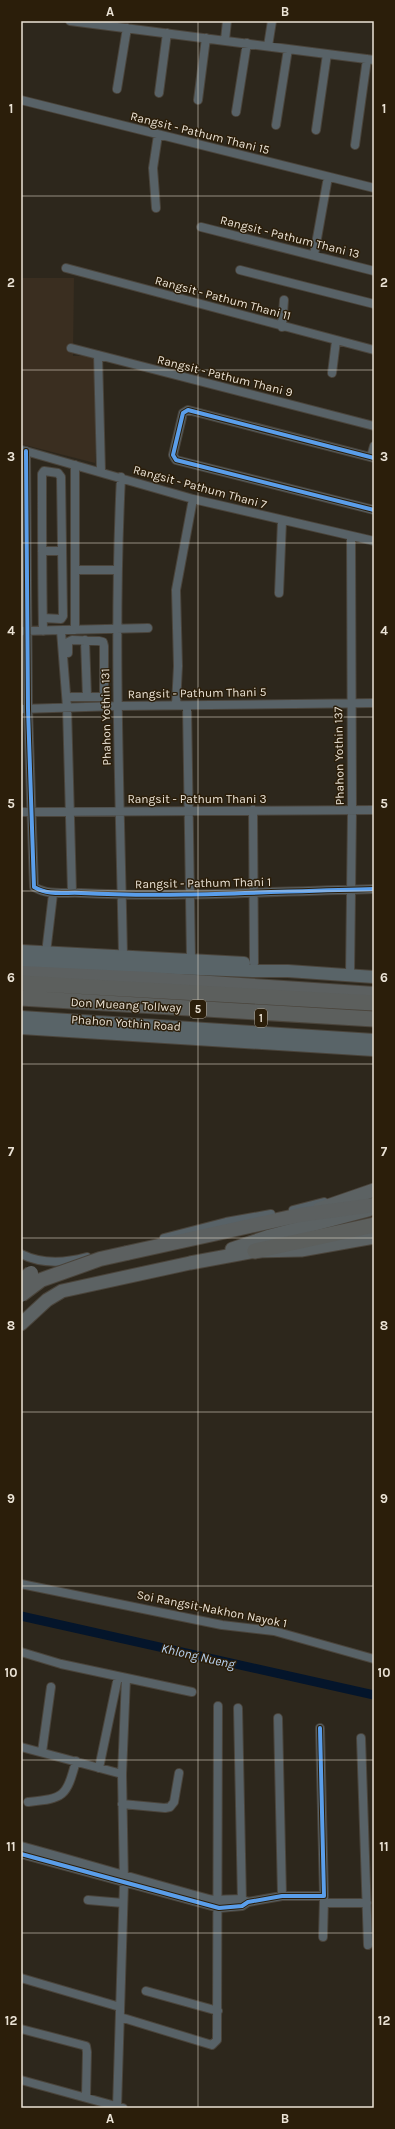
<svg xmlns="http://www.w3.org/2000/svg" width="395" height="2129" font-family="Karla,sans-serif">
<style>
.education{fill:#3a2e20}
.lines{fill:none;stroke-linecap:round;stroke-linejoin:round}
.canal{stroke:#04152b;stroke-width:9}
.minor-casing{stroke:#4a443b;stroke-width:10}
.secondary-casing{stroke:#4a443b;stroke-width:14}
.primary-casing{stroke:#4a443b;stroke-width:15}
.trunk-casing{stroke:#4a443b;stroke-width:16}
.motorway-casing{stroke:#4a443b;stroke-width:17}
.minor{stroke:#586267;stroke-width:8}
.secondary{stroke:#596468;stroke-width:12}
.primary{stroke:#5c6263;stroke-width:13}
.trunk{stroke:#5c6060;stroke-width:14}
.motorway{stroke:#5c5f5d;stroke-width:15}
.trunk-bridge-casing{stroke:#4a443b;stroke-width:16;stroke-linecap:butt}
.trunk-bridge{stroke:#5c6060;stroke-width:14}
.cycleway-casing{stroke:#2b1e0a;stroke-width:6}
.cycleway{stroke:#5a9eea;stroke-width:4}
.grid{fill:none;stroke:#ebe3d6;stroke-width:1;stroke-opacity:0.55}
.labels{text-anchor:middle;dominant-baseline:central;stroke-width:3;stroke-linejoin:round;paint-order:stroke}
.shield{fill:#2b1e0a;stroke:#b1a899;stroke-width:1}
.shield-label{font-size:11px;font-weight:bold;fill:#ebe3d6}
.street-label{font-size:12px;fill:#ebe3d6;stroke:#2b1e0a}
.water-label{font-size:13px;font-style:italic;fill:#bad5f4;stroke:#2b1e0a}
.neatline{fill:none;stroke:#ebe3d6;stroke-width:1.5}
.grid-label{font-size:13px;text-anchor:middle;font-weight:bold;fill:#ebe3d6}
</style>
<rect width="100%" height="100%" fill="#2d271c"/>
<!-- education -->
<path class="education" d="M21,278H74L73,356H96L95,463L21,444Z"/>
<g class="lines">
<!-- canal -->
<path class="canal" d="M21,1616L374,1695"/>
<defs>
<path id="minor" d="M70,21L374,60
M225,40L227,21
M268,46L272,21
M117,89L127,28
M159,93L167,33
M21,100L374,188
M198,100L206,38
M236,112L247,43
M276,125L288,49
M316,130L327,54
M355,145L367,59
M156,208L153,168L158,135
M201,227L374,271
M314,255L328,177
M66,268L374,350
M240,270L374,304
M282,327L284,300
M71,348L374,426
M98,355L101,472
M332,373L336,341
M22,450L193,499L374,541
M26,451L28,709L34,887C49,896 65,892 81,893C178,898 277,891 374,889
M371,457L374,446
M374,458L188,410L183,413L173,455L176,460L374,510
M121,477C113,637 120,797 123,956
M42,551H62
M75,570H116
M279,593L282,521
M43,618L61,619L63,616L61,477L58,473L44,471L42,474C42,526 42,578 43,631
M75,630V465
M21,631L148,628
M61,631L67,707L72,892
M85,640L87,697
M68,653V642L72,640L99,641L103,642L104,646V697H71
M176,705L178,666L176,590L193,499
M187,706L191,960
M21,709L118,706L374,703
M253,810L254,963
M21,812L374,810
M46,953L53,894
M350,975L352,811L351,537
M293,1210L324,1202
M164,1238L226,1222L271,1214
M21,1254C41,1264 65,1263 87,1257
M21,1584L222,1625L274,1631L374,1659
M21,1652L61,1664L192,1692
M238,1708L242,1903
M278,1718L282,1896
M361,1738L368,1945
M21,1747L122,1774
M42,1752L51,1687
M99,1768L118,1677
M28,1802C64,1798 66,1798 76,1761
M122,1804L165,1808L170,1807L174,1802L179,1773
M21,1846C84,1863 146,1882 209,1899C221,1902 237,1896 248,1902
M21,1854L219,1908L242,1906L248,1902L282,1896H324L320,1728
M88,1900L123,1903
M324,1903H367
M323,1937L324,1898
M21,1978L120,2007
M146,1991L218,2011
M120,2017L212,2045L217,2040L218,1706
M21,2029L86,2046L87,2052L86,2097
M21,2080L123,2108
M117,2108L124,1883L122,1774L126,1678"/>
<path id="secondary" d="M21,951L244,963
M21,962L252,971H288L374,977
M21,1017L374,1040
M21,1028L374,1050"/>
<path id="primary" d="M319,1209L374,1190
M232,1249L270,1236L368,1210
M21,1324L47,1300L62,1291L190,1263L255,1251L301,1250L374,1237"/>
<path id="trunk" d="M21,973L150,979L374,994
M127,1253L300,1215L374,1205"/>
<path id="motorway" d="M21,983L374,1003
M21,998L374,1019
M255,1251L374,1225"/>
</defs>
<!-- minor casing -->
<use href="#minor" class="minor-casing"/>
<!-- secondary casing -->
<use href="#secondary" class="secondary-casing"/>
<!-- primary casing -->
<use href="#primary" class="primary-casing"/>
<!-- trunk casing -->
<use href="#trunk" class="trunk-casing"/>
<!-- motorway casing -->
<use href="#motorway" class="motorway-casing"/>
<!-- minor -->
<use href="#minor" class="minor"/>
<!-- secondary -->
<use href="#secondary" class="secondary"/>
<!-- primary -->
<use href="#primary" class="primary"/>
<!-- trunk -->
<use href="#trunk" class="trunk"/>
<!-- motorway -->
<use href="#motorway" class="motorway"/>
<defs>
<path id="trunk-bridge" d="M21,1281L31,1273
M21,1295L41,1280L100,1259L127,1253"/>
</defs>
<!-- trunk-bridge casing -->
<use href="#trunk-bridge" class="trunk-bridge-casing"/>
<!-- trunk-bridge -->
<use href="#trunk-bridge" class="trunk-bridge"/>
<defs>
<path id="cycleway" d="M26,451L28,709L34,887C49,896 65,892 81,893C178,898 277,891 374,889
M374,458L188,410L183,413L173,455L176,460L374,510
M21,1854L219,1908L242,1906L248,1902L282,1896H324L320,1728"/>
</defs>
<!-- cycleway casing -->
<use href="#cycleway" class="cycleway-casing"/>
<!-- cycleway -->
<use href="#cycleway" class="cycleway"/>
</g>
<!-- grid -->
<path class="grid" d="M198,21V2108M21,196H374M21,370H374M21,543H374M21,717H374M21,891H374M21,1064H374M21,1238H374M21,1412H374M21,1586H374M21,1760H374M21,1933H374"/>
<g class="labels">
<!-- shield labels -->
<g class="shield">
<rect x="190" y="1000" width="16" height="18" rx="3"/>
<rect x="255" y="1009" width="12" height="18" rx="3"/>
</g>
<g class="shield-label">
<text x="198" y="1009">5</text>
<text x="261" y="1018">1</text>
</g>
<!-- street labels -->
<g class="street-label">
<text transform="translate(200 133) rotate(14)">Rangsit - Pathum Thani 15</text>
<text transform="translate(290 237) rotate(14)">Rangsit - Pathum Thani 13</text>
<text transform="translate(223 298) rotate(15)">Rangsit - Pathum Thani 11</text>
<text transform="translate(225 376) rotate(14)">Rangsit - Pathum Thani 9</text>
<text transform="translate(200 487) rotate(15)">Rangsit - Pathum Thani 7</text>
<text transform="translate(197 693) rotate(-1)">Rangsit - Pathum Thani 5</text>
<text transform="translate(106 717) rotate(-91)">Phahon Yothin 131</text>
<text transform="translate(339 756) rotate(-91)">Phahon Yothin 137</text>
<text x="197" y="799">Rangsit - Pathum Thani 3</text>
<text transform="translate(203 883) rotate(-1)">Rangsit - Pathum Thani 1</text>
<text transform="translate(126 1005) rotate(3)">Don Mueang Tollway</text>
<text transform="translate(126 1023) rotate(4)">Phahon Yothin Road</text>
<text transform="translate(212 1609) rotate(11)">Soi Rangsit-Nakhon Nayok 1</text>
</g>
<!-- water labels -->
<g class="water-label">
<text transform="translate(198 1656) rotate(13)">Khlong Nueng</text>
</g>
</g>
<!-- border -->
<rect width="395" height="2129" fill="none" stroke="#2b1e0a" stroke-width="44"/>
<rect x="22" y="22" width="351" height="2085" class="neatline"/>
<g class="grid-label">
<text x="110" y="16">A</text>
<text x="285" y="16">B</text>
<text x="11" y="113">1</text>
<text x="384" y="113">1</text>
<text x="11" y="287">2</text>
<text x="384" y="287">2</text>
<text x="11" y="461">3</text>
<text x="384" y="461">3</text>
<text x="11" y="635">4</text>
<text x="384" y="635">4</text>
<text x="11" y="808">5</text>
<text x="384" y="808">5</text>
<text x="11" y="982">6</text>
<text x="384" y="982">6</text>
<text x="11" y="1156">7</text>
<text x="384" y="1156">7</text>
<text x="11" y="1330">8</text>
<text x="384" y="1330">8</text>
<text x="11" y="1503">9</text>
<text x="384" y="1503">9</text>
<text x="11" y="1677">10</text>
<text x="384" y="1677">10</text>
<text x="11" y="1851">11</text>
<text x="384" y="1851">11</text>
<text x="11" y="2025">12</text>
<text x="384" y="2025">12</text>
<text x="110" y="2123">A</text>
<text x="285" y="2123">B</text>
</g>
</svg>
